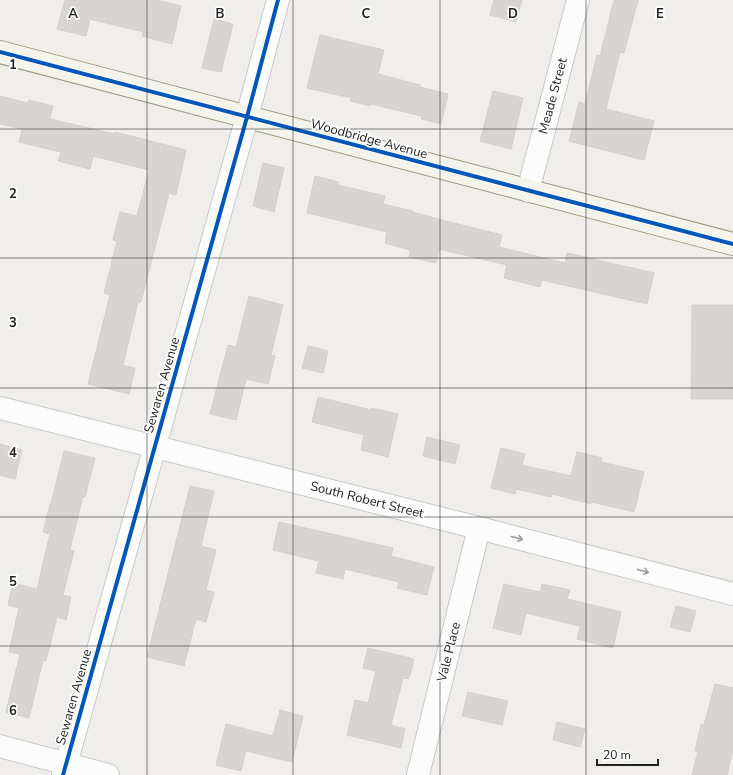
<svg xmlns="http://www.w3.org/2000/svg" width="733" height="775" font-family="'Nunito Sans',sans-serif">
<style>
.building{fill:#d7d4d2;stroke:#d3d0cc}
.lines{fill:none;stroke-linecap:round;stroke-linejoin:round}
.street-casing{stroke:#c9c8c7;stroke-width:24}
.secondary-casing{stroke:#999a82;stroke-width:24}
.street{stroke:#fdfcfc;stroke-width:22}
.secondary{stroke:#f4f4ed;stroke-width:22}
.cycleway-casing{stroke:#fff;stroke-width:6}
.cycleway{stroke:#0057b8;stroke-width:4}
.oneway{stroke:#9a9a9a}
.grid{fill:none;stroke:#222;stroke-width:1;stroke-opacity:0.55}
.labels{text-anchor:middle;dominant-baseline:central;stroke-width:3.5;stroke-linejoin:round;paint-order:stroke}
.street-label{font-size:13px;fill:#222;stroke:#fff}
.grid-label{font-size:13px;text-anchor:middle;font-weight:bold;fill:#222;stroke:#fff;stroke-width:3.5;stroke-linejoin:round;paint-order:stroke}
</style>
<rect width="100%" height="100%" fill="#f0eeeb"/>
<!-- building -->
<path class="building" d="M65,0H156L181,6L172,44L142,36L143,32L90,19L86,36L57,29Z
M494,0H522L516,22L490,15Z
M614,0H638L624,53L620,52L606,109L654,121L644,160L569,141L579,102L585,104L597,55L600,56Z
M214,19L233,24L221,72L202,68Z
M320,35L384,50L378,74L420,85V87L448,94L441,124L421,119L422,116L371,104L370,106L350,101L351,98L307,88Z
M493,91L523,98L511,149L480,141Z
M0,96L28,103L29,100L53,106L50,119L115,134V132L186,150L176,195L169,193L141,302H138L123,365L135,368L129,394L88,384L110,295L104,293L117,241L113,240L120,212L137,216L149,170L93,156L90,169L58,161L61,152L19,142L22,129L0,124Z
M263,163L284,168L274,212L253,206Z
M315,176L339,182L338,185L385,196L383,204L413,211L412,212L446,221L502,235L499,247L565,263L567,253L654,273L647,304L542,280L540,287L504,278L507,265L439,249L436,263L409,257L410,250L385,243L387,232L307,213Z
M249,296L283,305L271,355L275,356L268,384L246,379L236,420L210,414L228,345L236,347Z
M692,305H733V399H691Z
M308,346L328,351L323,373L302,368Z
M318,397L371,410V408L398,414L388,457L361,450L364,435L312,422Z
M427,437L460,445L455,464L423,456Z
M0,444L22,450L15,479L0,475Z
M501,448L525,454L522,465L571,476L577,452L602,458L601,462L644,472L634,512L591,502V504L552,494L551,497L516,489L515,494L491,488Z
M64,451L95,458L85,497L83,496L70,550L74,551L63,595L71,597L66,620L57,617L46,661L43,660L29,718L6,712L20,654L9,652L19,608L8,605L13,583L37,589L50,534L43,532L50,504H51Z
M190,486L214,491L201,546L216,550L206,590L214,592L206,622L196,619L184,666L147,657Z
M279,522L393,548L391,556L434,567L427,595L397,588L399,582L345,569L343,579L316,573L319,561L273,550Z
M504,584L540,592L542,584L570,590L567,599L621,612L613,648L577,639L580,626L526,613L521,635L493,628Z
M676,606L696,611L690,632L670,627Z
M368,648L414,659L409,679L403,678L391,725L405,729L401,748L347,735L355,700L368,703L376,671L363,668Z
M715,684L733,688V750L727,775H692L698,751H695L701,724L704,725Z
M468,692L508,701L502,725L462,716Z
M280,710L303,716L292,762L246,751L241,771L216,765L226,724L273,736Z
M557,722L585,729L580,747L553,740Z"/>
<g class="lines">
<defs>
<path id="street" d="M528,191L578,0
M0,408L479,528L733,594
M0,746L108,775
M63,775L247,117L278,0
M418,775L479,528"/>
<path id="secondary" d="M0,52L733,244"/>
</defs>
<!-- street casing -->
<use href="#street" class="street-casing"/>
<!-- secondary casing -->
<use href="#secondary" class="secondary-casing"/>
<!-- street -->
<use href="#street" class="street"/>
<!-- secondary -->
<use href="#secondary" class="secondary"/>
<defs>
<path id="cycleway" d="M0,52L733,244
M63,775L247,117L278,0"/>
</defs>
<!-- cycleway casing -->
<use href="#cycleway" class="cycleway-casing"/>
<!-- cycleway -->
<use href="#cycleway" class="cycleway"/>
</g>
<!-- one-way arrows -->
<defs><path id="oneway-shaft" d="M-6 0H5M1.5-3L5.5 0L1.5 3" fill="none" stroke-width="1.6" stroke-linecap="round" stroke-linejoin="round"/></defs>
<g class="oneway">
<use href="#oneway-shaft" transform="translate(517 538) rotate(15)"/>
<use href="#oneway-shaft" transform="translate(643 571) rotate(15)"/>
</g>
<!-- grid -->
<path class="grid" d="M147,0V775M293,0V775M440,0V775M586,0V775M0,129H733M0,258H733M0,388H733M0,517H733M0,646H733"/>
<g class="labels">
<!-- street labels -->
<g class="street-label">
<text transform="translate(553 96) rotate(-75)">Meade Street</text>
<text transform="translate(369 139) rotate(15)">Woodbridge Avenue</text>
<text transform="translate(162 385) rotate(-74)">Sewaren Avenue</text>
<text transform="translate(367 500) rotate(14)">South Robert Street</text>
<text transform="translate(449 652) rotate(-76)">Vale Place</text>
<text transform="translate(74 697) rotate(-74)">Sewaren Avenue</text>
</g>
</g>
<g class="grid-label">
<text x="73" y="18">A</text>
<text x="220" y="18">B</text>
<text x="366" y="18">C</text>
<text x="513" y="18">D</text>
<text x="660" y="18">E</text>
<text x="13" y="69">1</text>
<text x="13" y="198">2</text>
<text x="13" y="327">3</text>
<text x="13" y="457">4</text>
<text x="13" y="586">5</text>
<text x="13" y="715">6</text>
</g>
<!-- scale -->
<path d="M597 759v6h61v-6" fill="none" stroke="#222222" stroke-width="2"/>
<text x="603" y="759" font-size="12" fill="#222222" stroke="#ffffff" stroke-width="3" paint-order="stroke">20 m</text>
</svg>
